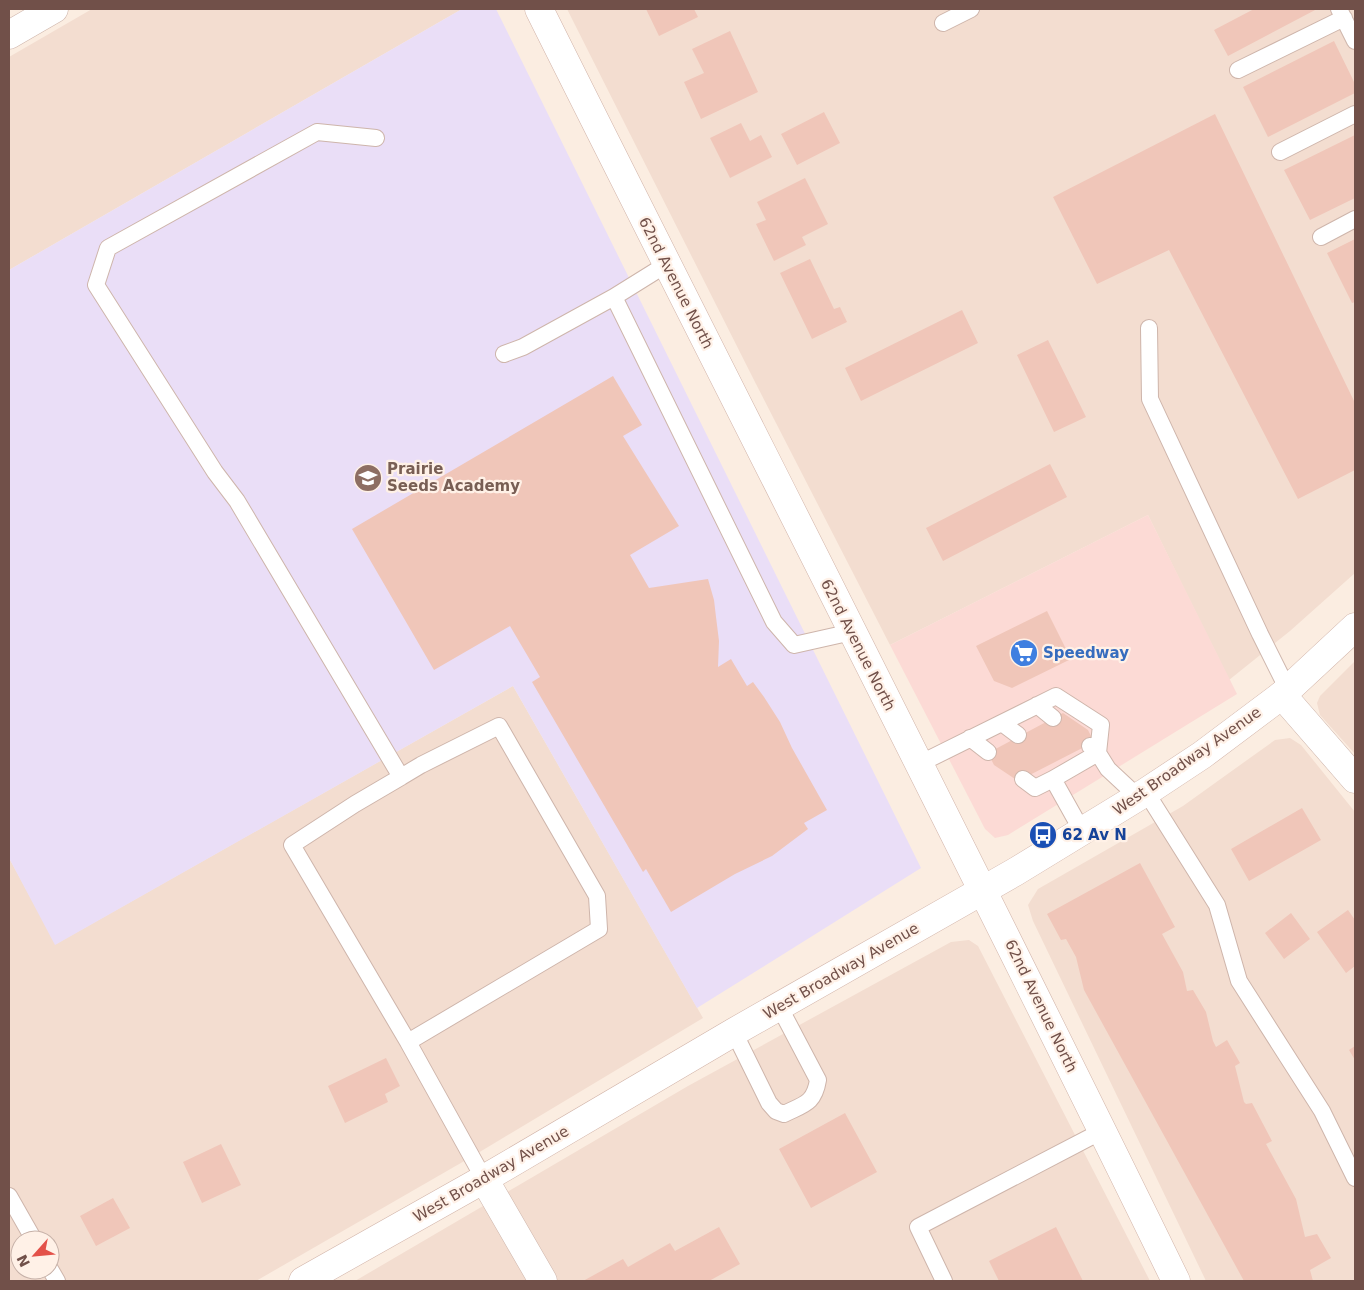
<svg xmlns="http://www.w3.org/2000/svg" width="1364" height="1290" font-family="'DejaVu Sans',sans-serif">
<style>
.residential{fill:#f3ddd0;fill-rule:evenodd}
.commercial{fill:#fcdad5}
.education{fill:#eadef7}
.building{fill:#f0c6b9}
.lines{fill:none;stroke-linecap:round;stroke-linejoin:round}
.lane-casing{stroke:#ceb5ab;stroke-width:18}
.street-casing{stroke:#ceb5ab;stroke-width:29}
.secondary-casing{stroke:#d1b3a8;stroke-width:29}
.lane{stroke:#fff;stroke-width:16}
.street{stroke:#fff;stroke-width:28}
.secondary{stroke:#fff;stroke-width:28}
.labels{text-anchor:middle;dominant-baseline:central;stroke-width:4.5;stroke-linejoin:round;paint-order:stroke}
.street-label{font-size:15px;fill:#715049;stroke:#fff1e7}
.education-label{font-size:15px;font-weight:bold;fill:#785e54;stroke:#fff1e7;text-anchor:start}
.shop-label{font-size:15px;font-weight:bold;fill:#366cbe;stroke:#fff1e7;text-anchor:start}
.transit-label{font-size:15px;font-weight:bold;fill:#164399;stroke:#fff1e7;text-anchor:start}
</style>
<rect width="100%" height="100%" fill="#fbede1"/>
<!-- residential -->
<path class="residential" d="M92,9H462L9,270V57Z
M567,9H1355V573L1290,631L1229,680L1148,515L890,645L756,384Z
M1355,661V754L1320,715L1317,703L1320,696Z
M513,686L703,1018L473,1156L256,1281H9V858L56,944ZM20,1240H50V1270H20Z
M1290,738L1301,745L1355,812V1281H1206L1033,921L1028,905L1038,889L1183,806L1275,740Z
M969,940L978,946L1150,1281H355L688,1086L951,942Z"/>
<!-- commercial -->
<path class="commercial" d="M1148,515L1237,694L1008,835L995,838L985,829L890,645Z"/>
<!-- education -->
<path class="education" d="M462,9H496L921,868L697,1008L513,686L55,945L9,858V270Z"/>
<!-- building -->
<path class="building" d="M646,9H694L698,17L659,36Z
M1254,9H1317L1228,56L1214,30Z
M730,31L758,92L701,119L684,82L704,73L692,49Z
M1334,41L1355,84V93L1268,137L1243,87Z
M824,112L840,143L797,165L781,134Z
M1215,114L1355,403V470L1298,499L1169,250L1097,284L1053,197Z
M741,123L750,141L761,135L772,157L730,178L710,138Z
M1355,135V198L1310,220L1284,170Z
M805,178L828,224L802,237L806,245L774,261L756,224L766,220L757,202Z
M1355,239V302L1352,303L1327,253Z
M810,259L834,309L840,307L847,322L812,339L780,273Z
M962,310L978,343L861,401L845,368Z
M1048,340L1086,417L1054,432L1017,355Z
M613,376L642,425L623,436L679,526L630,555L649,588L708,579L714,600L716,617L719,641L718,667L731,659L747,686L753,682L764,697L780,722L792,748L827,810L804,823L808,829L772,856L735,874L671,912L646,869L643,872L532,682L540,677L510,626L434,670L352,529Z
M1050,464L1067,497L943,561L926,528Z
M1047,611L1071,659L1012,688L994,681L976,646Z
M1063,713L1088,730L1094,742L1018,781L994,765L988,753Z
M1302,808L1321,840L1249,881L1231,849Z
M1140,863L1175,927L1162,934L1183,972L1187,991L1193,990L1206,1012L1213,1041L1216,1047L1227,1040L1240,1063L1235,1066L1244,1102L1246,1104L1252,1103L1272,1141L1266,1144L1296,1199L1305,1237L1317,1234L1331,1258L1310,1270L1313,1281H1244L1084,990L1076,957L1066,939L1061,940L1047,914Z
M1348,910L1355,920V966L1346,973L1317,932Z
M1291,913L1310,939L1284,959L1265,933Z
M1355,1046V1060L1349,1050Z
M386,1058L400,1086L385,1094L388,1102L345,1123L328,1086Z
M845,1113L877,1172L811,1208L779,1149Z
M221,1144L241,1185L202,1203L183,1162Z
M113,1198L130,1228L96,1246L80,1216Z
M719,1227L740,1264L709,1281H583L623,1259L628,1267L670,1243L675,1251Z
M1056,1227L1083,1281H999L989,1261Z"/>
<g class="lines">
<defs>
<path id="lane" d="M1339,9L1355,41
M943,23L971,9
M1238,70L1344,18
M376,138L317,132L108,248L96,285L215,472L237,501L401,777L355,804L292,845L408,1042L484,1179
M1280,152L1355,114
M1321,237L1355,219
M667,264L614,297L774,622L794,645L852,632
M1149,328L1150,399L1260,634L1288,690
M504,354L523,347L614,297
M1037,705L1053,718
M1002,723L1018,735
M970,738L988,752
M919,764L1056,696L1101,725L1098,753L1108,769L1138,797
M401,777L421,765L499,726L597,896L599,929L408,1042
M1023,779L1035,788L1053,779
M1146,792L1217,905L1239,981L1322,1111L1355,1178
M1082,831L1053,779L1098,753L1090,746
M734,1032L769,1103L776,1111L784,1114C804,1104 814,1104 818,1080L779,1006
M9,1196L34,1240
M50,1269L57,1281
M944,1281L918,1227L1102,1131"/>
<path id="street" d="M9,35L54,9
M1282,695L1355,779
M484,1179L543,1281"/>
<path id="secondary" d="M539,9C751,433 968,855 1176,1281
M303,1281L484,1179L734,1032L1015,872L1146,792L1202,755L1282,695L1355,627"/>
</defs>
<!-- lane casing -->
<use href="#lane" class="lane-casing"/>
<!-- street casing -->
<use href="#street" class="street-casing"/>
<!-- secondary casing -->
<use href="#secondary" class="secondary-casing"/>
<!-- lane -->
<use href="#lane" class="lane"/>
<!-- street -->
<use href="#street" class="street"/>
<!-- secondary -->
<use href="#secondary" class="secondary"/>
</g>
<!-- icons -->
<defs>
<symbol id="school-disc" viewBox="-11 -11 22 22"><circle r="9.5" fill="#8d6e63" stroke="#fff1e7"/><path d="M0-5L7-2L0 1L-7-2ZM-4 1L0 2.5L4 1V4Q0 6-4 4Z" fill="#fff"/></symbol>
<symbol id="supermarket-disc" viewBox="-11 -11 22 22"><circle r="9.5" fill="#3f7fe0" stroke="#fff1e7"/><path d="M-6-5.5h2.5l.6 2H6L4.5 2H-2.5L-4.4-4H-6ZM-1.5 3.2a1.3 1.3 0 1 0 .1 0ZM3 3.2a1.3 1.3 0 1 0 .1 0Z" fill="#fff"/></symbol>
<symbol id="bus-disc" viewBox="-11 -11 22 22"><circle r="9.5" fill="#1a4fb4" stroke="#fff1e7"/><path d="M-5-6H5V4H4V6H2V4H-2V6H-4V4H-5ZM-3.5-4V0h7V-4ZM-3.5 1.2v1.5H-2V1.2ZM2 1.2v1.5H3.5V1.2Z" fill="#fff"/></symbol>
</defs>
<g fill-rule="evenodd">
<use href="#school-disc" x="352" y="462" width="32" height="32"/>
<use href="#supermarket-disc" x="1008" y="637" width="32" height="32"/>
<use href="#bus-disc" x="1027" y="819" width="32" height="32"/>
</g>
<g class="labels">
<!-- street labels -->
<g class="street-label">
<text transform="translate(676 283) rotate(63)">62nd Avenue North</text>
<text transform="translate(858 645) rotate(63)">62nd Avenue North</text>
<text transform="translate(1187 761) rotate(-35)">West Broadway Avenue</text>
<text transform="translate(841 971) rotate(-30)">West Broadway Avenue</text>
<text transform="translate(1041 1006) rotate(64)">62nd Avenue North</text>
<text transform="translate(491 1174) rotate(-30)">West Broadway Avenue</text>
</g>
<!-- education labels -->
<g class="education-label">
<text x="387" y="469">Prairie<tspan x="387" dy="17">Seeds Academy</tspan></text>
</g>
<!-- shop labels -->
<g class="shop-label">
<text x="1043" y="653">Speedway</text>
</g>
<!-- transit labels -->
<g class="transit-label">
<text x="1062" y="835">62 Av N</text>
</g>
</g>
<!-- border -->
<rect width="1364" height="1290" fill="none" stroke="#715049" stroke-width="20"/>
<!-- north arrow -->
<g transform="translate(35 1255) rotate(243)"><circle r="24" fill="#fff1e7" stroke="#c6b1a8"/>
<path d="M0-4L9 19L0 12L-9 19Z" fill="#e35149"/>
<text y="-8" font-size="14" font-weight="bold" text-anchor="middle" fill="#715049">N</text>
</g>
</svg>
